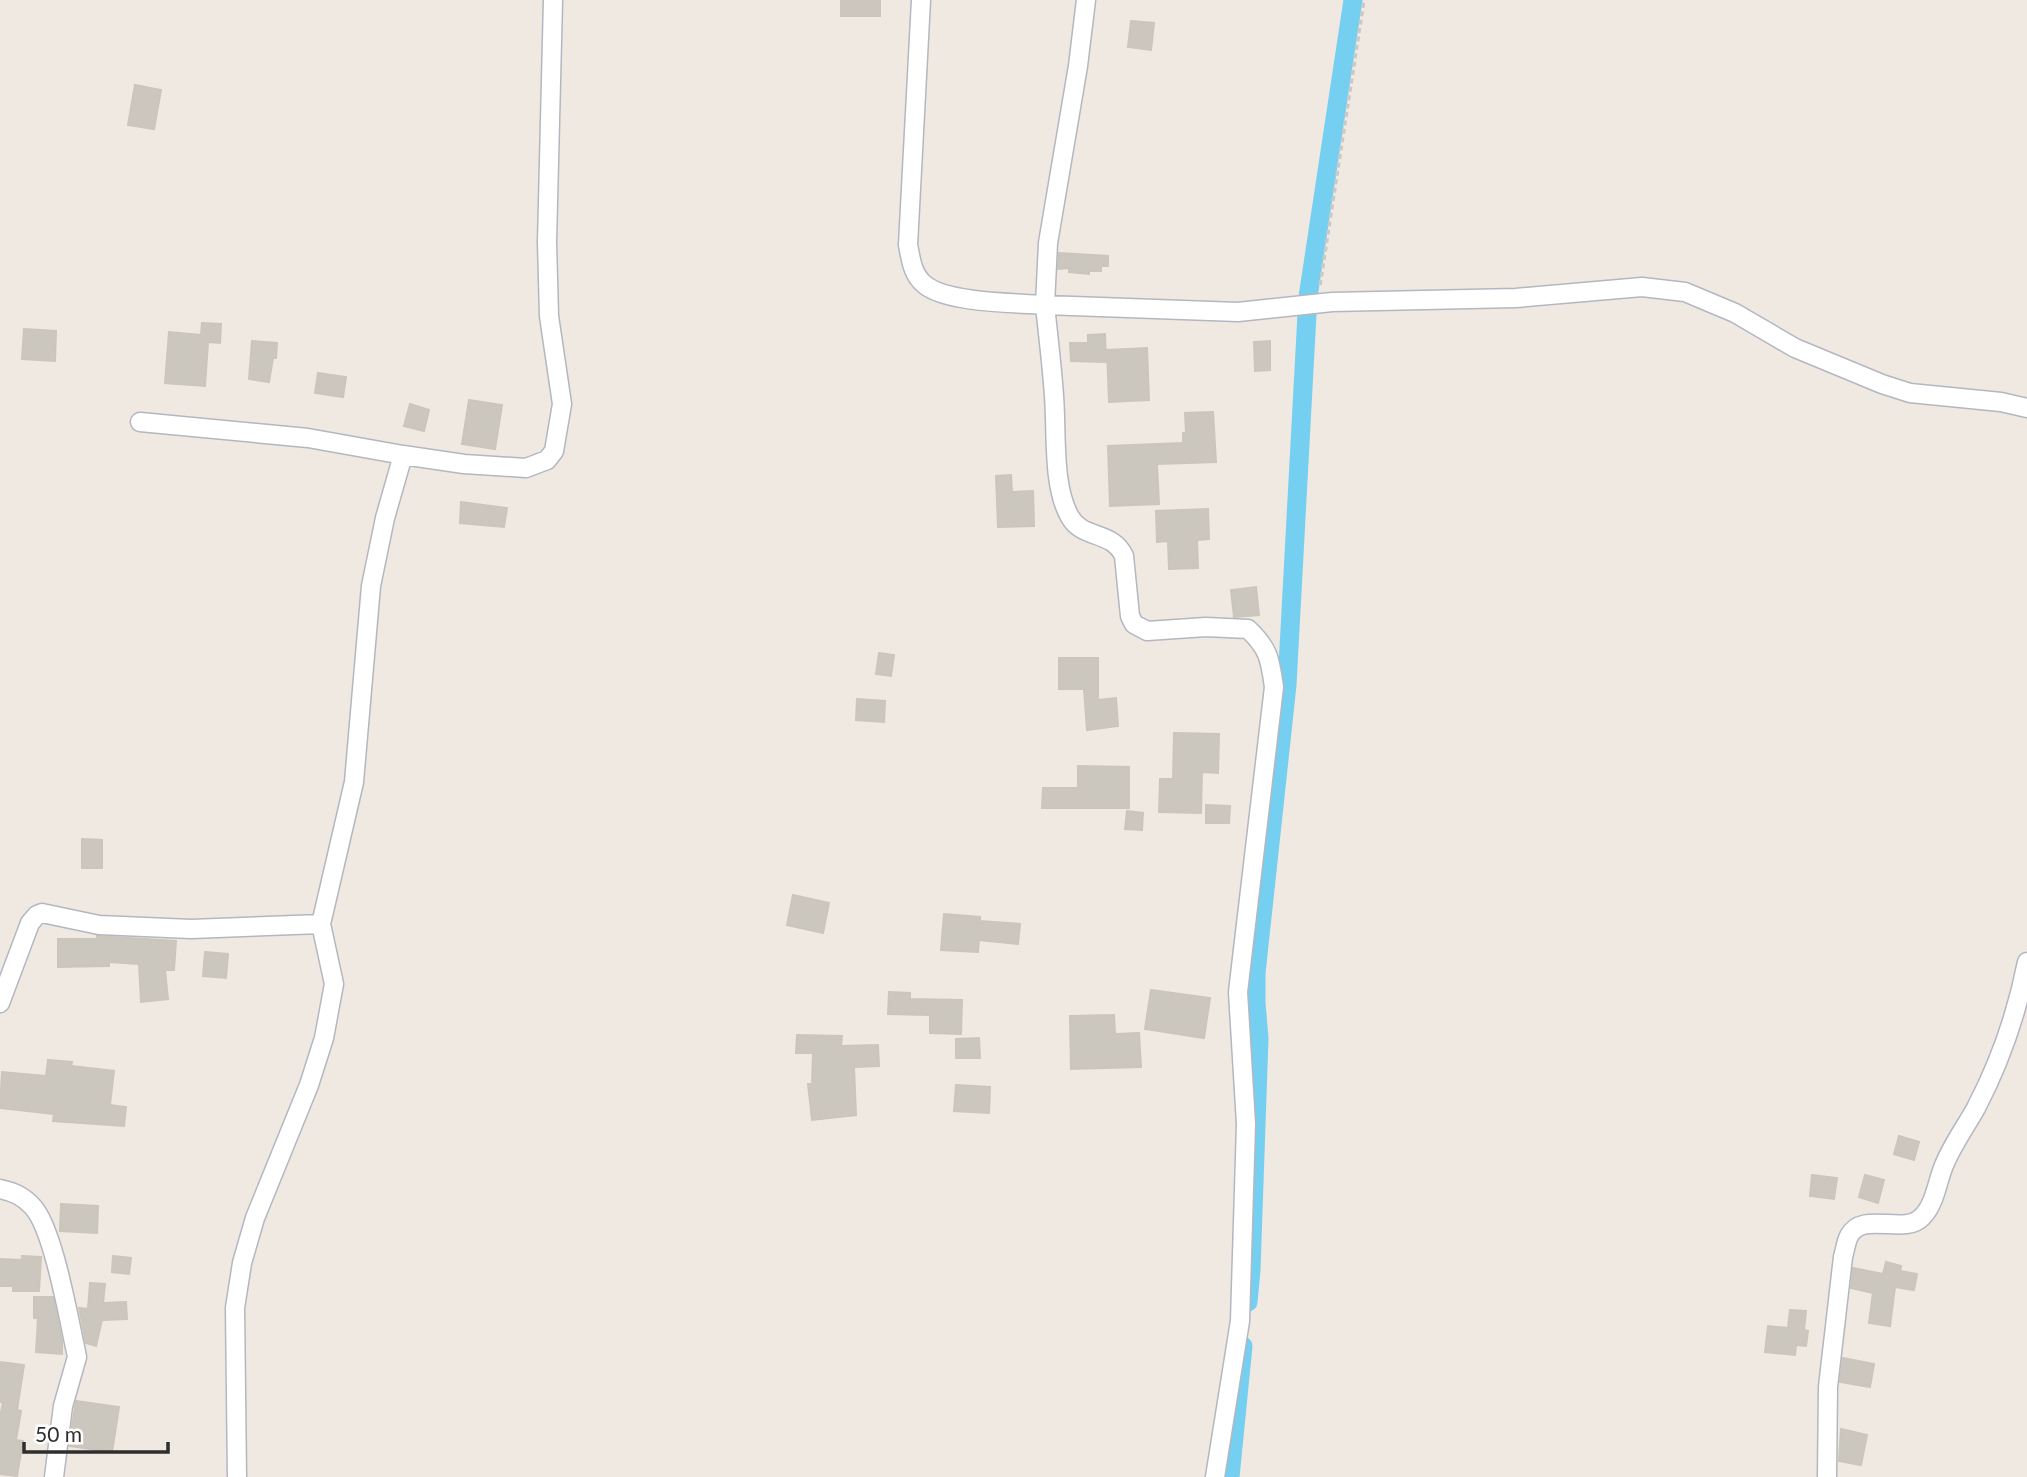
<svg xmlns="http://www.w3.org/2000/svg" width="2027" height="1477" font-family="Lato,sans-serif">
<style>
.lines{fill:none;stroke-linecap:round;stroke-linejoin:round}
.canal{stroke:#75cff0;stroke-width:19}
.building{fill:#cbc7bf;stroke:#cbc5ba;stroke-width:2}
.minor-casing{stroke:#b4b7c1;stroke-width:21}
.path{stroke:#c9c9c9;stroke-width:3.5;stroke-dasharray:5 3.5;stroke-linecap:butt}
.minor{stroke:#fff;stroke-width:18}
</style>
<rect width="100%" height="100%" fill="#efe9e1"/>
<g class="lines">
<!-- canal -->
<path class="canal" d="M1308,297L1353,0
M1248,1302L1251,1270L1259,1038L1256,1003V973L1287,685L1307,314
M1230,1477L1243,1346"/>
</g>
<!-- building -->
<path class="building" d="M841,0H880V16H841Z
M1131,21L1154,23L1151,50L1128,47Z
M135,85L161,90L154,129L128,125Z
M1059,253L1108,256V266H1101V271H1089V274L1069,272V268L1058,269Z
M202,323L221,324L220,343L208,342L205,386L165,383L169,332L201,335Z
M24,329L56,331L55,361L22,359Z
M1105,334L1106,362L1071,361L1070,343H1088V335Z
M252,341L277,343L276,358H273L269,382L249,379Z
M1270,341V370L1255,371L1254,342Z
M1147,348L1149,400L1109,402L1107,350Z
M318,373L346,377L343,397L315,393Z
M469,400L502,405L495,449L462,444Z
M410,404L429,410L424,431L404,426Z
M1213,412L1216,462L1157,464L1159,504L1110,506L1108,446L1183,443V433H1186L1185,413Z
M1011,475L1012,492L1033,491L1034,526L998,527L996,476Z
M461,502L507,508L504,527L460,523Z
M1208,509L1209,539L1197,540L1198,568L1169,569L1168,541L1157,542L1156,511Z
M1256,587L1259,615L1234,617L1231,590Z
M879,653L894,655L891,676L876,674Z
M1059,658H1098V700L1116,698L1118,726L1087,730L1084,689H1059Z
M857,699L885,701L884,722L856,720Z
M1174,733L1219,734L1218,773L1202,772L1201,813L1159,812L1160,779H1173Z
M1078,766L1129,767V808H1042L1043,788H1078Z
M1206,805L1230,806L1229,823H1206Z
M1127,811L1143,813L1142,830L1125,829Z
M82,839L102,840V868H82Z
M793,895L829,903L823,933L787,925Z
M944,914L980,917V921L1020,924L1018,944L979,940L978,952L941,950Z
M97,936L176,941L174,970H165L168,999L141,1002L139,964L109,962V966L58,967V939H97Z
M205,952L228,954L226,978L203,976Z
M1151,990L1210,998L1204,1038L1145,1029Z
M889,992L910,993V999L962,1000L961,1034L930,1033V1015L888,1014Z
M1114,1015L1115,1034L1139,1033L1141,1067L1071,1069L1070,1016Z
M797,1035L842,1036L841,1046L878,1045L879,1066L854,1067L856,1115L812,1120L808,1084H812L813,1053H796Z
M979,1038L980,1058H956V1039Z
M48,1060L72,1062L71,1066L114,1071L110,1105L126,1107L124,1126L53,1121L54,1114L0,1108L2,1072L46,1076Z
M956,1085L990,1087L989,1113L954,1111Z
M1899,1136L1919,1142L1914,1160L1894,1154Z
M1812,1175L1837,1178L1834,1199L1810,1196Z
M1865,1175L1884,1180L1878,1203L1859,1197Z
M61,1204L98,1206L97,1233L60,1231Z
M22,1256L41,1257L39,1291H13V1286H0V1259L22,1260Z
M113,1256L131,1258L129,1274L112,1272Z
M1886,1262L1901,1266L1900,1271L1917,1274L1914,1290L1895,1287L1890,1326L1869,1323L1873,1293L1851,1288L1853,1268L1883,1274Z
M90,1283L105,1284L103,1303L126,1302L127,1319L102,1320L96,1346L86,1343L79,1308L88,1309Z
M34,1297H53L62,1341V1354L36,1352L38,1318H34Z
M1790,1310L1806,1311L1804,1330L1808,1331L1806,1346L1796,1345L1795,1355L1765,1352L1768,1326L1788,1328Z
M1843,1358L1874,1364L1870,1387L1840,1382Z
M0,1362L24,1365L17,1410L21,1411L16,1440L23,1441L17,1476L0,1474V1418L3,1402H0Z
M76,1401L119,1407L112,1452L69,1446Z
M1841,1429L1867,1435L1861,1465L1839,1461Z"/>
<g class="lines">
<defs>
<path id="minor" d="M921,0L908,245C911,259 912,274 924,284C945,303 1016,303 1045,305C1048,335 1052,366 1054,396C1057,433 1052,486 1070,517C1083,540 1112,530 1124,556L1130,616L1134,624L1147,631L1206,627L1248,629C1269,649 1270,659 1274,687L1238,992L1246,1124L1240,1321L1215,1477
M1086,0L1078,66L1048,243L1045,305L1238,312L1332,302L1516,298L1642,287L1685,292L1735,313L1795,348L1882,384L1910,393L2001,402L2027,408
M140,422L308,438L403,455
M0,1003L30,923L37,915L42,913L99,925L191,929L321,924
M0,1189C14,1192 23,1196 33,1207C53,1229 68,1315 75,1347L77,1357L63,1406L54,1477
M237,1477L235,1308L242,1263L255,1218L309,1085L324,1038L334,984L321,924L354,782L371,586L385,518L403,455L464,464L526,468L547,460L554,451L562,404L549,316L547,242L553,0
M1827,1477L1828,1387L1843,1257C1845,1250 1846,1242 1849,1236C1863,1210 1904,1236 1922,1217C1936,1203 1937,1180 1945,1163C1953,1144 1966,1126 1976,1108C2000,1062 2017,1013 2027,962"/>
</defs>
<!-- minor casing -->
<use href="#minor" class="minor-casing"/>
<!-- path -->
<path class="path" d="M1320,285L1364,0"/>
<!-- minor -->
<use href="#minor" class="minor"/>
</g>
<!-- scale -->
<path d="M24 1442v10h144v-10" fill="none" stroke="#2e2e2e" stroke-width="3.5"/>
<text x="35" y="1442" font-size="21" fill="#2e2e2e" stroke="#ffffff" stroke-width="5" paint-order="stroke">50 m</text>
</svg>
